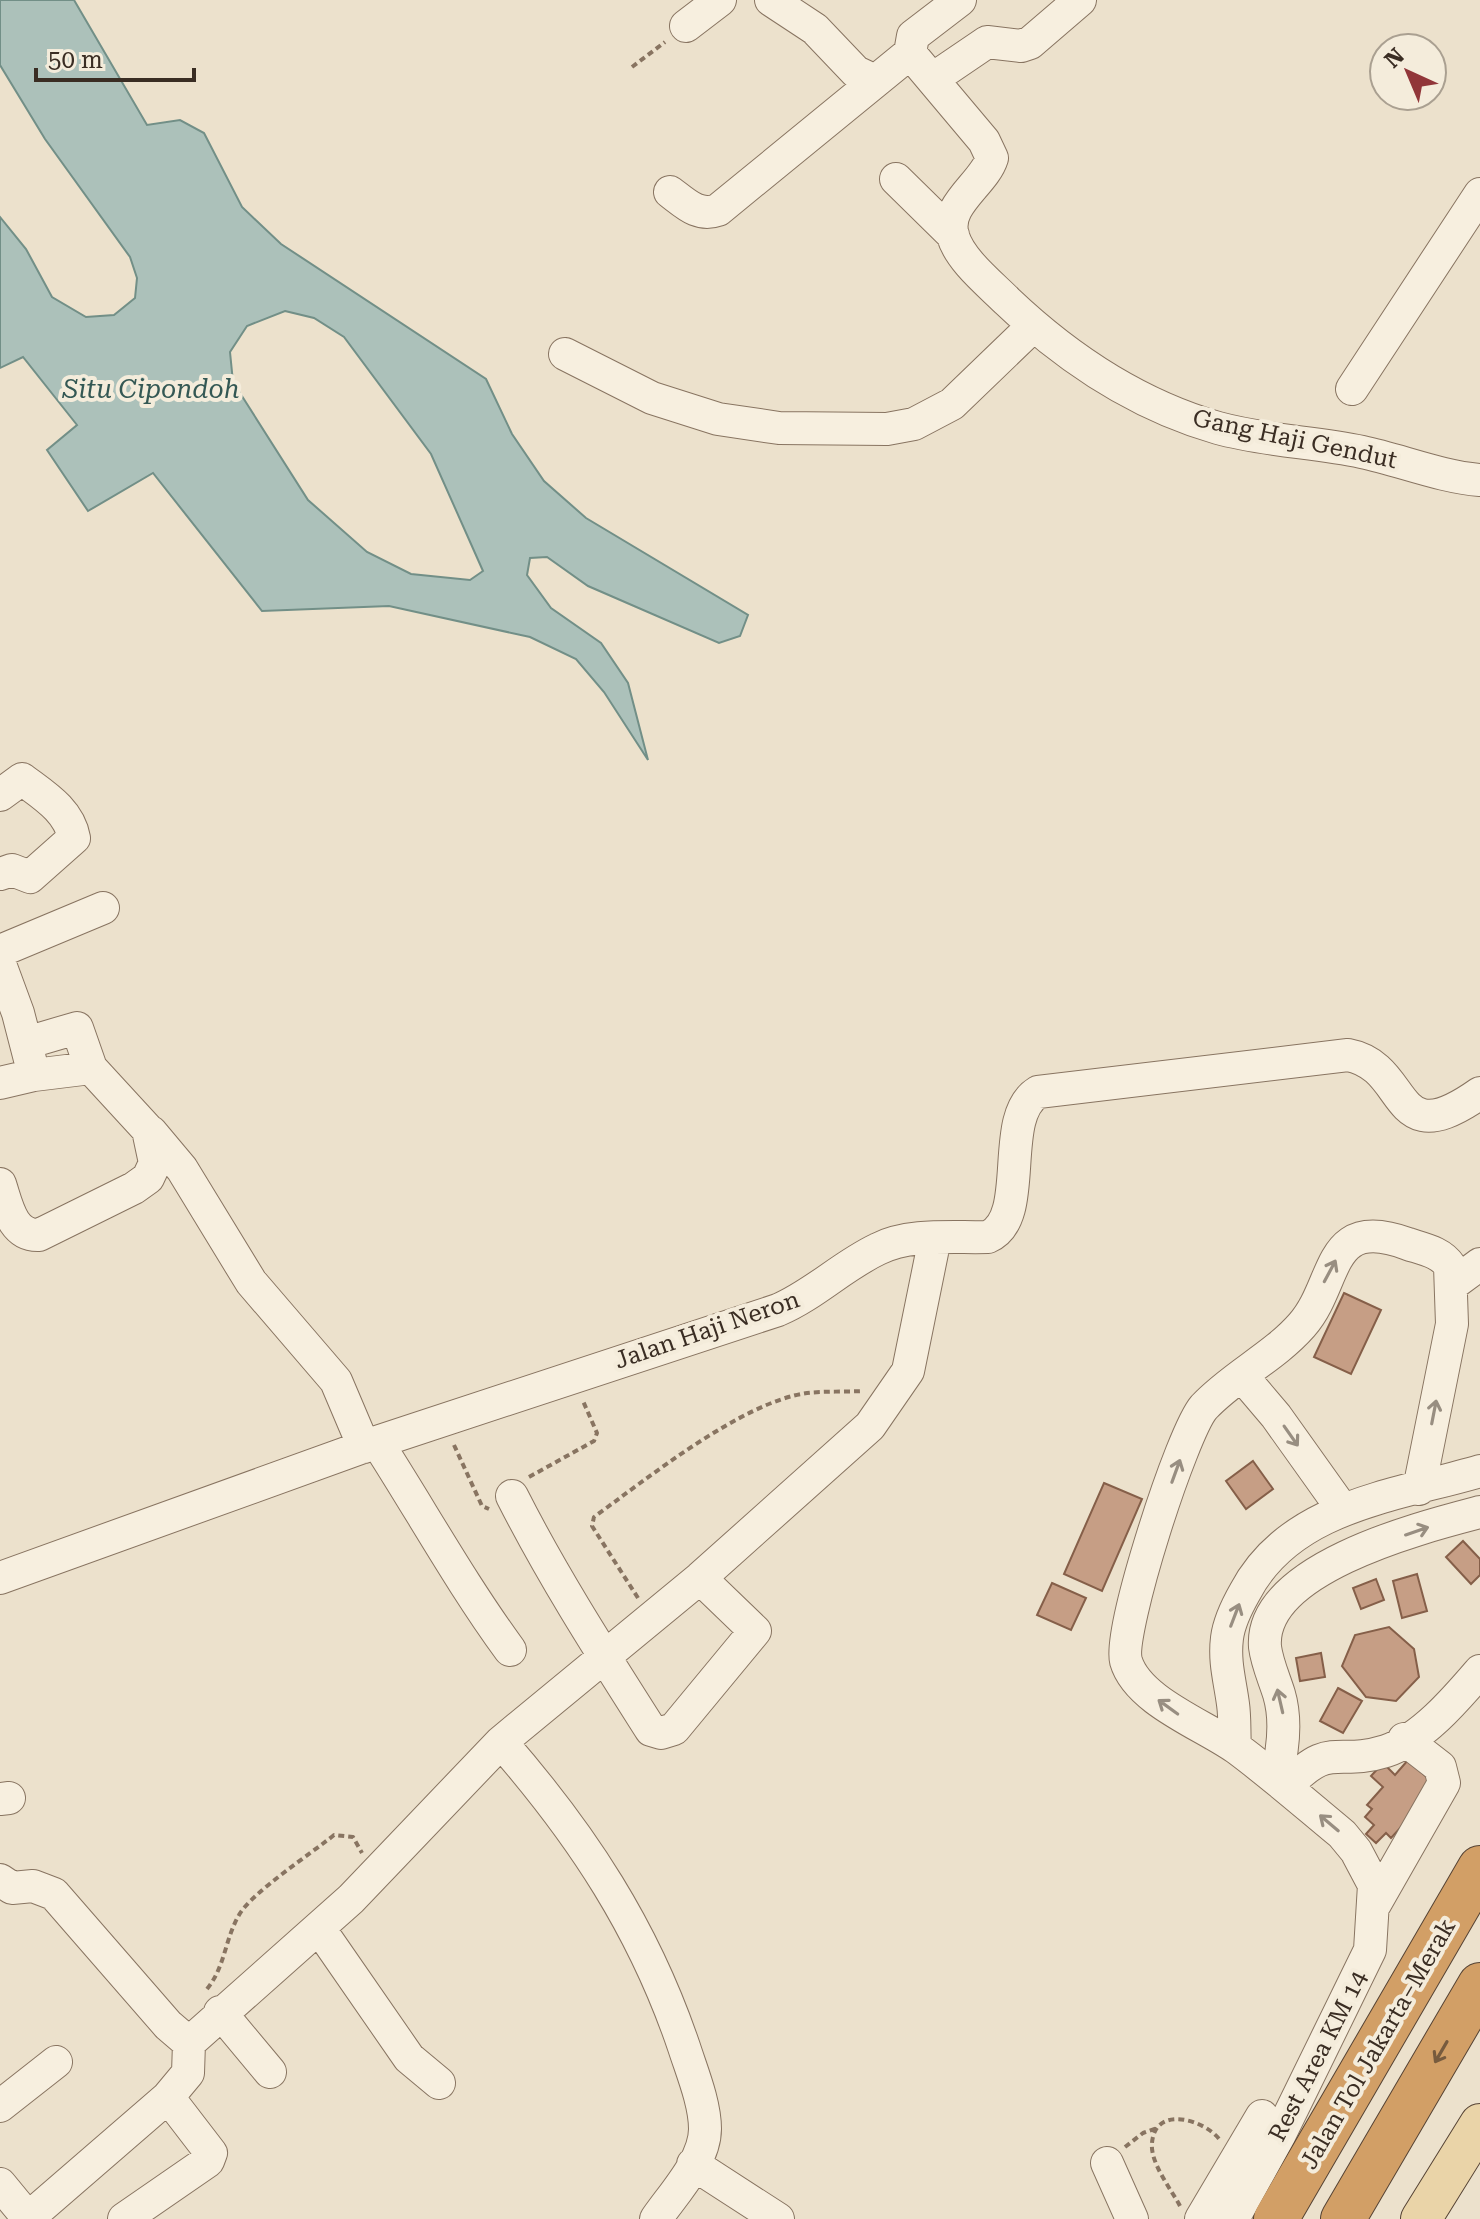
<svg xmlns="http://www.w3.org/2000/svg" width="1480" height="2219" font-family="'Roboto Serif',serif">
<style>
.water{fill:#acc1ba;stroke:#728f87;stroke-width:2;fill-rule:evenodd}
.building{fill:#c69e85;stroke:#855f49;stroke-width:2}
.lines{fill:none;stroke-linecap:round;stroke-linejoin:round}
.minor-casing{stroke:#887461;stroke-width:34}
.major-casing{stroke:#564334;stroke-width:42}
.highway-casing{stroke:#564334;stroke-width:46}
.path{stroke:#887461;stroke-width:4;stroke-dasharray:6 4;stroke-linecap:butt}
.minor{stroke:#f7efdf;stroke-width:32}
.major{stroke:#ead4a8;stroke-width:40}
.highway{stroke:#d29f66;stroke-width:44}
.oneway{stroke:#988e81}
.oneway2{stroke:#775b3e}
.labels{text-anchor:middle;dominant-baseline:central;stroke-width:8;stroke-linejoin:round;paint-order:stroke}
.street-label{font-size:24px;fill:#3a2d23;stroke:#f4ecdb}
.water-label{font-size:26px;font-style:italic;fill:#345854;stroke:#f4ecdb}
</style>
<rect width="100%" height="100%" fill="#ece1cc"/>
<!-- water -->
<path class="water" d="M0,0H74L147,125L180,120L204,133L242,207L281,244L486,379L512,434L544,481L586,518L748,615L740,636L719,643L588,586L547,557L530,558L527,575L551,608L601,643L628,683L648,760L604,692L576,659L530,637L389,606L262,611L153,473L88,511L47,450L77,425L23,357L0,368V217L26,249L52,297L86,317L114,315L135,298L137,278L130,257L45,139L0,65ZM285,311L314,318L344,337L431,454L483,571L470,580L411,574L367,552L308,500L233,382L230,352L247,326Z"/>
<!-- building -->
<path class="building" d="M1344,1293L1381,1310L1351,1374L1314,1357Z
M1253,1461L1273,1489L1246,1509L1226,1481Z
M1104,1483L1142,1499L1102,1591L1064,1574Z
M1463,1541L1480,1559V1575L1471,1584L1446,1557Z
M1417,1574L1427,1611L1402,1618L1393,1581Z
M1376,1579L1384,1600L1361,1609L1353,1588Z
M1052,1583L1086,1598L1071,1630L1037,1615Z
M1389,1627L1414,1649L1419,1677L1396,1701L1366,1697L1342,1666L1355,1635Z
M1321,1653L1325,1677L1300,1681L1296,1658Z
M1338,1688L1362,1701L1343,1733L1320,1721Z
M1408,1760L1432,1782L1427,1799L1391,1838L1386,1833L1376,1843L1366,1834L1374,1825L1365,1817L1372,1809L1367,1805L1383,1787L1371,1776L1383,1763L1395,1775Z"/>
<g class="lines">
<defs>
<path id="minor" d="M771,0L815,29L856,72L873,80
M686,26L720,0
M910,53L984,141L992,158C984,184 943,205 953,236C960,260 989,283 1007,301C1067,358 1138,405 1218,428C1265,441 1314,442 1362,452C1400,460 1441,477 1480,480
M910,53L913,36L960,0
M934,78L987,42L1021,46L1030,43L1080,0
M896,179L953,235
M670,192C686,204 698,217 718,210L910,53
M565,354L652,398L718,419L779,428L887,429L914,424L952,404L1033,326
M1352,389L1480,194
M0,795L22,779C43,795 69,810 74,838L30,877L12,870L0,874
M0,951L103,908
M0,964L18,1013L34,1075L91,1068L148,1130L155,1163L148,1178L134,1188L39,1235C12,1236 7,1205 0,1184
M26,1043L77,1028L91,1068
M0,1083L34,1075
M151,1132L182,1169L251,1282L336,1381L364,1447
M1453,1284L1480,1264
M1242,1376L1276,1416L1343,1510
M377,1442C422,1512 461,1583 510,1650
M512,1496C553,1577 602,1653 651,1730L661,1733L674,1729L755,1631L700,1578
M0,1578L377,1442L778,1310C815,1294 842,1266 878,1249C909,1233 953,1238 988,1237C1032,1218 997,1117 1038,1092L1348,1055C1412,1067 1389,1157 1480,1093
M501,1742C583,1836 644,1929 684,2047C692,2072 705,2103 705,2129C705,2161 673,2194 656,2219
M1235,1747C1234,1733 1235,1718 1233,1704C1230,1681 1224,1662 1227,1638C1229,1622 1237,1606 1245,1592C1290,1506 1395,1496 1480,1471
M1276,1778C1283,1751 1287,1721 1279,1694C1274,1678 1267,1663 1265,1647C1259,1568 1423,1527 1480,1512
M1286,1787C1331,1739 1335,1767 1386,1751C1422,1739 1456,1699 1480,1671
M0,1799L9,1798
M0,1880L12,1888L33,1886L54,1894L168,2025L189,2043
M1375,1904L1444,1783L1440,1767L1404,1739
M319,1928L409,2058L439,2083
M220,2012L270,2072
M0,2106L56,2062
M1107,2163L1132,2219
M693,2164L778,2219
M0,2184L28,2218
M27,2219L168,2097L188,2073L189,2043L351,1899L501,1742L700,1578L870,1426L908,1371L935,1238
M124,2219L208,2161L211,2153L168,2097
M1201,2219L1262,2116
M1233,2219L1280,2134L1370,1950L1374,1885L1356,1851L1342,1834C1308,1806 1275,1777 1239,1750C1207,1726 1138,1702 1126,1661C1118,1631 1182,1432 1204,1407C1233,1376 1274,1357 1302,1325C1339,1283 1325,1213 1408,1244C1423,1249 1441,1252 1450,1266L1452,1324L1419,1489"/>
<path id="major" d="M1421,2219L1480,2124"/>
<path id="highway" d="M1276,2219L1480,1868
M1343,2219L1480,1985"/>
</defs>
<!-- minor casing -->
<use href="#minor" class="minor-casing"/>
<!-- major casing -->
<use href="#major" class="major-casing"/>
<!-- highway casing -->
<use href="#highway" class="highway-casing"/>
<!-- path -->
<path class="path" d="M632,67L665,42
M454,1445L482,1506L489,1509
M529,1477L594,1441L597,1433L583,1401
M638,1598L592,1526L594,1517C648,1478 742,1402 807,1393C825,1391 845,1392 863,1391
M207,1989C225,1967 225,1939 239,1915C251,1893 312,1853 334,1835L353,1837L362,1853
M1125,2147L1143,2133L1157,2128
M1180,2206C1171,2189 1150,2163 1152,2143C1155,2104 1205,2120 1220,2140"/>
<!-- minor -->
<use href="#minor" class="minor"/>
<!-- major -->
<use href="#major" class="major"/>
<!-- highway -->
<use href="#highway" class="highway"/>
</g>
<!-- one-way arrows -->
<defs><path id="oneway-shaft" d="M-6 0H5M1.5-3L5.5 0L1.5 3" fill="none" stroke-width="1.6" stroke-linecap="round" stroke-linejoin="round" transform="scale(2)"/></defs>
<g class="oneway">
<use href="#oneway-shaft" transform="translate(1330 1271) rotate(-62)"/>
<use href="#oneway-shaft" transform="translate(1434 1412) rotate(-79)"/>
<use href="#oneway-shaft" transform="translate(1291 1436) rotate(55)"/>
<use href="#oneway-shaft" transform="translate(1176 1471) rotate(-70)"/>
<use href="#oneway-shaft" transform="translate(1417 1531) rotate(-19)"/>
<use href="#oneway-shaft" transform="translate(1235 1615) rotate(-69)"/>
<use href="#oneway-shaft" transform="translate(1280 1701) rotate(-103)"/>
<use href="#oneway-shaft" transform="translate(1168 1707) rotate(-144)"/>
<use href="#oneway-shaft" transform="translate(1329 1823) rotate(-140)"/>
</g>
<use class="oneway2" href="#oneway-shaft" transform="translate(1441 2052) rotate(120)"/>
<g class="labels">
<!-- street labels -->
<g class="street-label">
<text transform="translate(1295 439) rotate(12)">Gang Haji Gendut</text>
<text transform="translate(707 1330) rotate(-19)">Jalan Haji Neron</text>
<text transform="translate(1378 2044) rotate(-60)">Jalan Tol Jakarta–Merak</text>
<text transform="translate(1318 2056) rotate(-63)">Rest Area KM 14</text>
</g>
<!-- water labels -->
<g class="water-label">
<text x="151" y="389">Situ Cipondoh</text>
</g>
</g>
<!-- north arrow -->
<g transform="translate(1408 72) rotate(316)"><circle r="38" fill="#f4ecdb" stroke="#aaa091" stroke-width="2"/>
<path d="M0-6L14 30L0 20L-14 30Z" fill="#913639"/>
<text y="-12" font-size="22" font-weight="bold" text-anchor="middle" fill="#3a2d23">N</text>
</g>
<!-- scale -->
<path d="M36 68v12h158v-12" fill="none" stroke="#3a2d23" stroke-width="4"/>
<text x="48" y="68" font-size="24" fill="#3a2d23" stroke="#f4ecdb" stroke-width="6" paint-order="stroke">50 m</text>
</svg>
